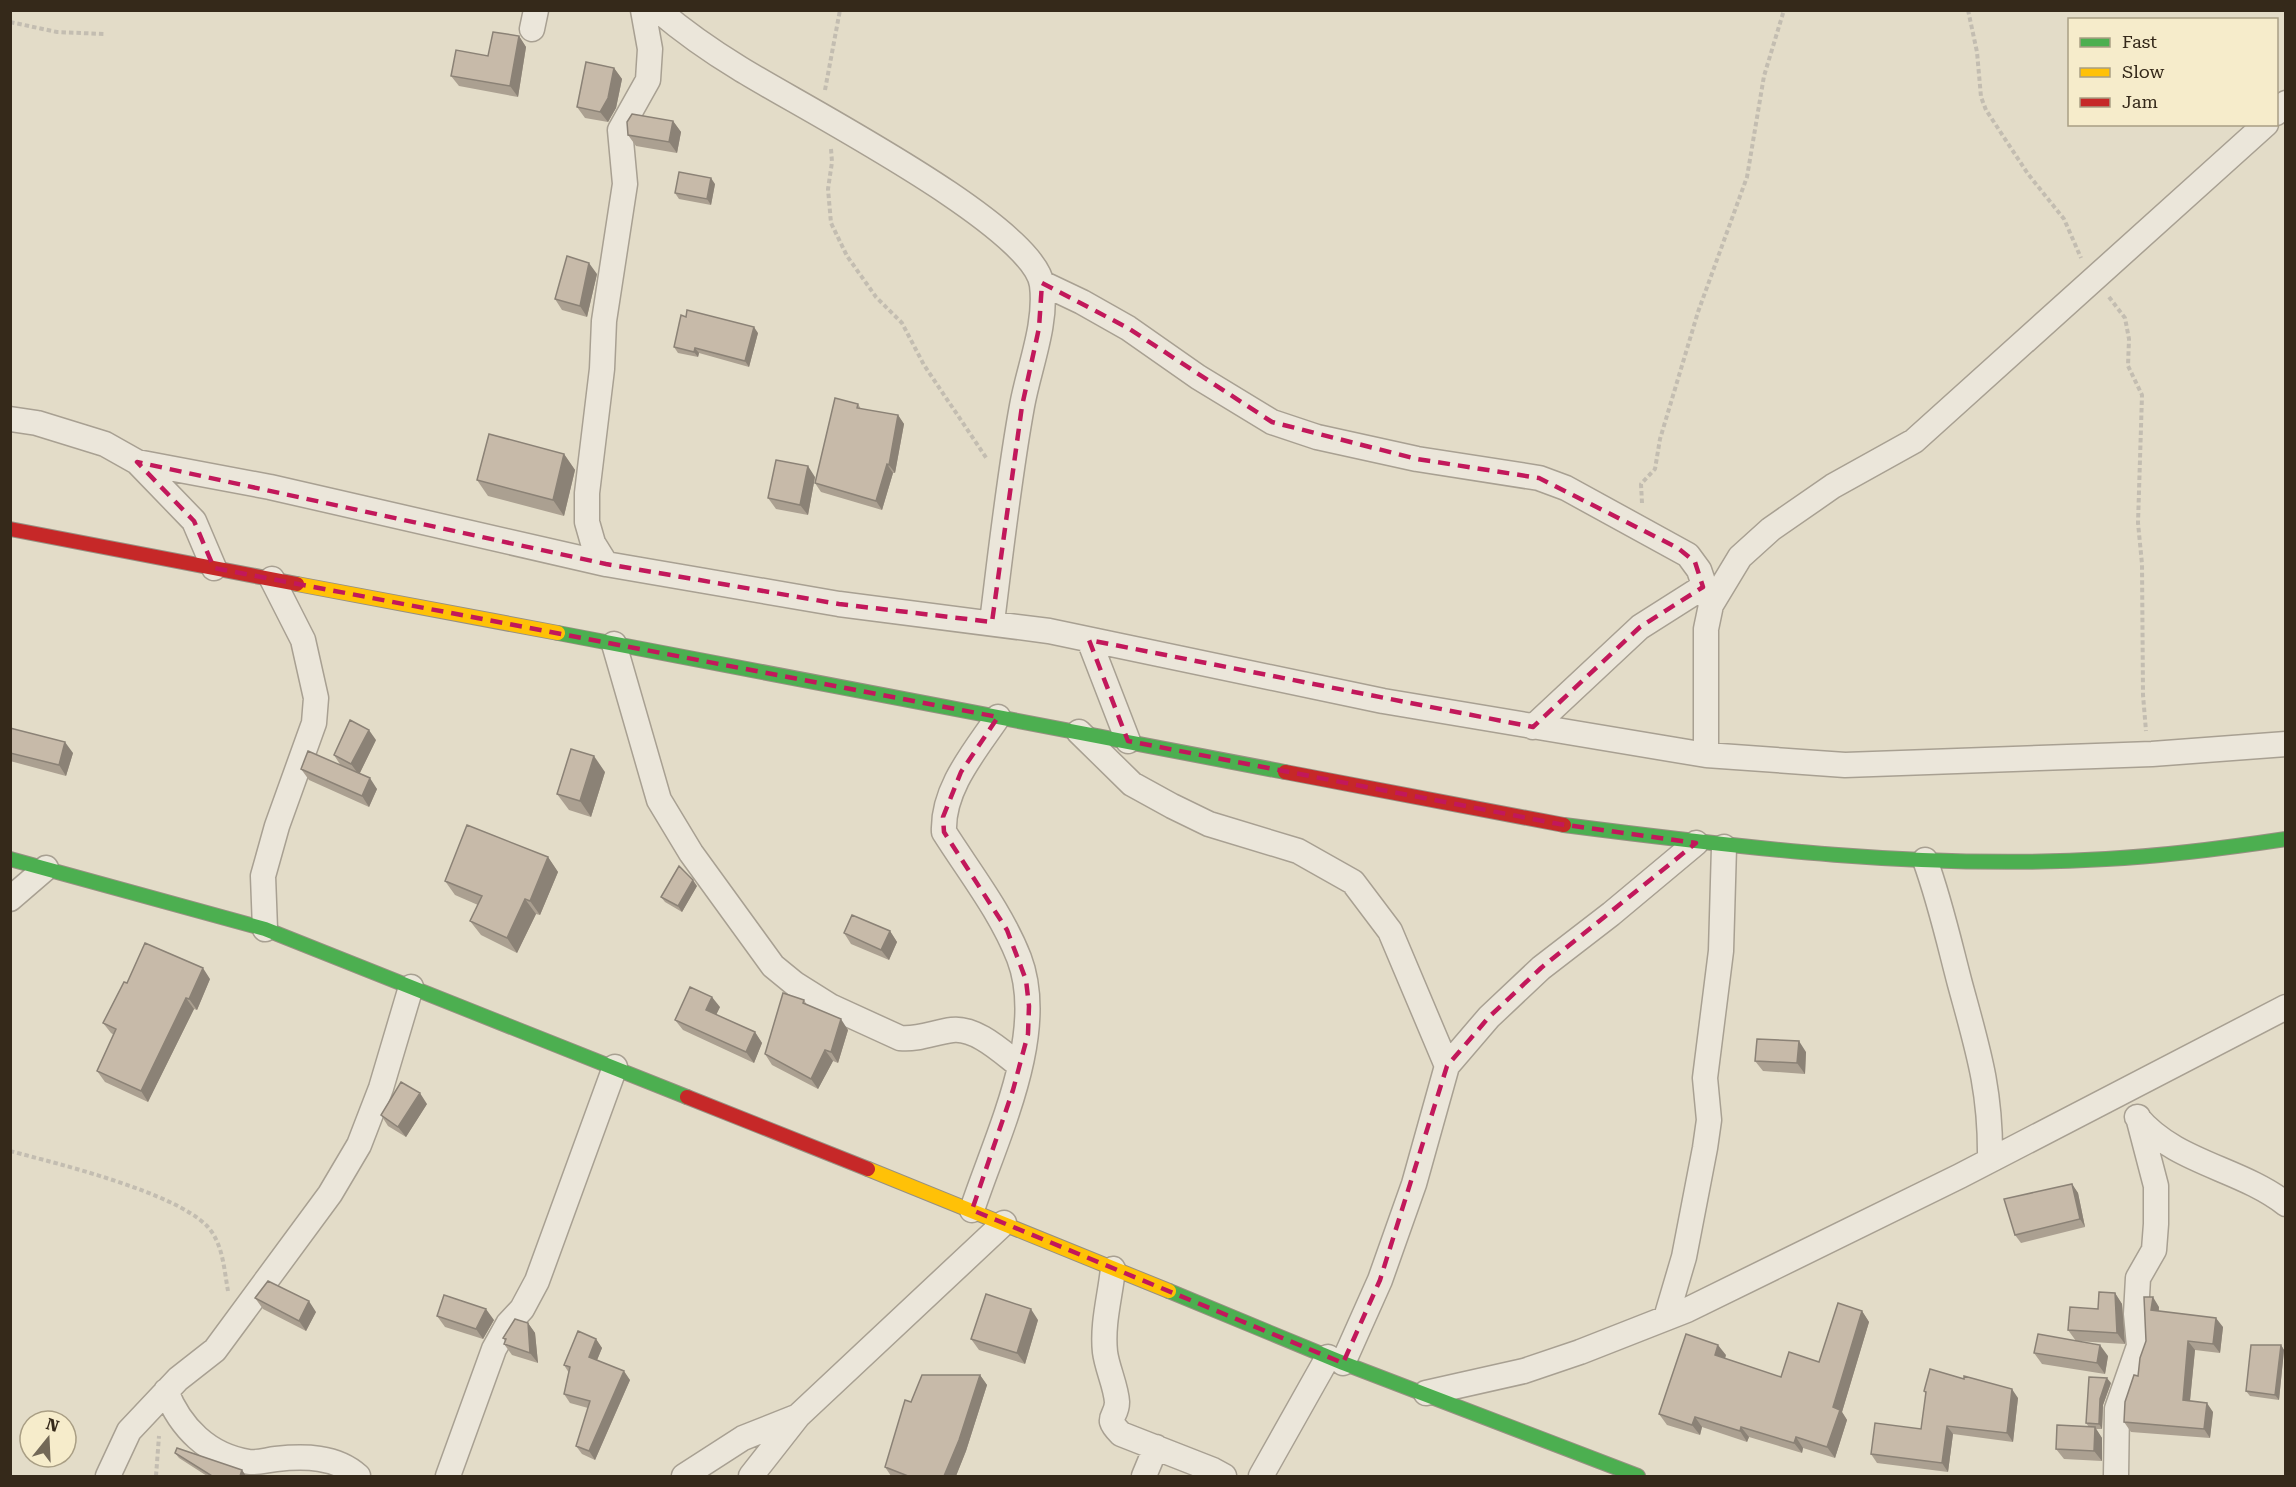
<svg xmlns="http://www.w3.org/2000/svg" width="2296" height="1487" font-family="'Roboto Serif',serif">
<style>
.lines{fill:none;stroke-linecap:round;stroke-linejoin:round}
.street-casing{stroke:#a8a092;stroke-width:27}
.fast-casing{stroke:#979082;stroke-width:16}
.slow-casing{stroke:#979082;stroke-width:16}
.jam-casing{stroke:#979082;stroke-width:16}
.path{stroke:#c3bdb1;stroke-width:4;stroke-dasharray:4.5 3;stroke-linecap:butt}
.street{stroke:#ebe6da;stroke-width:24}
.fast{stroke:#4caf50;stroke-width:14}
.slow{stroke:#ffc107;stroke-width:14}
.jam{stroke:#c62828;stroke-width:14}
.wall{fill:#aba091}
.shaded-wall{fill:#8b8276}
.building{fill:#c7baa9;stroke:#8b8276;stroke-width:1.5}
.marked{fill:none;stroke:#c2185b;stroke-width:4.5;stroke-dasharray:12 8;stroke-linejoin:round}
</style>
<rect width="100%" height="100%" fill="#e3dcc8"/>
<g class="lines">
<defs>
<path id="street" d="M658,10C684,32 711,51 739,68C796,104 1034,225 1042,285C1047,325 1029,367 1022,406C1009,477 1001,550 992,622
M532,29L536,10
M2276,113L2286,103
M1042,283L1082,302L1128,328L1198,377L1272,422L1317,437L1417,459L1539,478L1566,488L1688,555L1699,570L1711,605
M10,419L37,423L105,444L137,462L194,521L214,568
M137,462L270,487L606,564L839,604L1049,631L1383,701L1706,755L1845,765L2152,754L2286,744
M606,564L593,543L587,522V493L602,369L604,321L625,184L620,130L648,80L650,49L643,10
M1089,640L1128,741
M614,644L659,800L691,853L773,966L795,984L830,1006L900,1038C918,1040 935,1032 952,1030C976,1027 1002,1052 1019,1065
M1533,727L1640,627L1703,587
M1079,732L1132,784L1172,806L1209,824L1298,851L1353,882L1390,931L1447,1066
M1706,755V629L1711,605L1740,557L1771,529L1833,486L1914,441L2266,124
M1925,860C1940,901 1949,942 1960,984C1978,1050 1991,1090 1990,1160
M10,899L46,868
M265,929L263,876L277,826L314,723L316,698L303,640L272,579
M2137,1117C2175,1163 2240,1168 2286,1204
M972,1210C996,1137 1048,1034 1019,958C1001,912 970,873 944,832C942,789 975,751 998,717
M1113,1269C1110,1297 1102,1324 1105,1352C1107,1368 1116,1386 1117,1402C1117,1419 1103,1416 1121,1434L1213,1470L1224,1476
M1666,1318L1684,1257L1705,1148L1709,1120L1705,1078L1721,951L1724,847
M1343,1363L1380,1280L1414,1184L1447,1066L1489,1017L1541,968L1611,914L1696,843
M166,1391C180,1427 208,1456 249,1462C257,1463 267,1460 276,1459C304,1456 336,1456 358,1476
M1426,1393L1524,1371L1580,1352L1687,1310L1960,1176L2286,1007
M108,1476L129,1431L178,1379L215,1350L330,1194L359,1145L381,1088L411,987
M448,1476L494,1349L508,1324L522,1309L537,1281L615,1067
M684,1476L743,1438L796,1417
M751,1476L798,1416L1004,1223
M1144,1476L1156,1447
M1261,1476L1328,1357
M2116,1476L2117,1409L2139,1346L2136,1314L2138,1278L2154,1250L2156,1224V1186L2138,1117"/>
<path id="fast" d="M558,633L1285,772
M1564,825C1743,848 1925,870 2106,859C2166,856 2226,848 2286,839
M10,859L265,929L687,1097
M1169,1291L1343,1363L1638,1476"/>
<path id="slow" d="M297,584L558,633
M868,1169L1169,1291"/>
<path id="jam" d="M10,529L297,584
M1285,772L1564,825
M687,1097L868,1169"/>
</defs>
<!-- street casing -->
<use href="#street" class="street-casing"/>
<!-- fast casing -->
<use href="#fast" class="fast-casing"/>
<!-- slow casing -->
<use href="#slow" class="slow-casing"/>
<!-- jam casing -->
<use href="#jam" class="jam-casing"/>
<!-- path -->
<path class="path" d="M1968,10L1977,52L1981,97L1986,110L2028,174L2064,219L2081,258
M10,22L57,32L104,34
M825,90L840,10
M831,149L832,162L828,189L831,223L847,256L876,297L902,323L924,365L987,459
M2109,297L2125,318L2129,339L2128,366L2142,395L2138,523L2142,564L2143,695L2146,731
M1642,503L1641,484L1655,469L1660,439L1698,312L1747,177L1764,76L1784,10
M10,1151C59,1164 174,1192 207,1226C223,1243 224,1269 228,1291
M156,1476L159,1436"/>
<!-- street -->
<use href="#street" class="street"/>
<!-- fast -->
<use href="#fast" class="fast"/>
<!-- slow -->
<use href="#slow" class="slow"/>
<!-- jam -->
<use href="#jam" class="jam"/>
</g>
<!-- wall -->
<path class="wall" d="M519,36L526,47L518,97L459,86L451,76L488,56Z
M614,68L622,79L616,108L608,122L585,118L577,107Z
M673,121L681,132L677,153L636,146L628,135Z
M715,184L711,205L679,199L675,193Z
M597,274L587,317L562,310L555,299Z
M758,333L749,367L699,353L698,357L678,353L674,347Z
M858,404L861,409L898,415L904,424L895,473H893L882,510L821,492L815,483Z
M564,454L575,470L564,516L488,496L477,480Z
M815,477L808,515L776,509L768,498Z
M10,728L73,753L66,776L10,761Z
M376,740L359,774L377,789L369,807L309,780L301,769L341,766L334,755Z
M605,772L591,817L569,810L557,794Z
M548,857L558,872L540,915L536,914L517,953L481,935L470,921L478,905L455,895L445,881Z
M697,886L682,912L665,902L661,897Z
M890,931L897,942L889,960L851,944L844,933Z
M210,979L197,1010L194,1009L148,1102L105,1082L97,1071L114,1035L111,1033L103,1023Z
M804,1000L807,1005L848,1030L838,1063L833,1061L818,1089L772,1065L765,1054Z
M720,1007L716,1015L755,1032L762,1043L754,1063L683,1030L675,1020Z
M1806,1052L1805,1074L1763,1071L1755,1061Z
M427,1104L406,1137L388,1126L381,1115Z
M2072,1184L2078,1193L2085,1227L2021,1243L2015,1235Z
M2115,1293L2122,1304L2125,1344L2076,1341L2068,1330L2098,1309Z
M255,1298L316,1312L306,1331L263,1309Z
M2159,1307V1311L2223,1327L2220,1353L2195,1350L2190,1401L2213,1412L2210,1438L2131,1432L2124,1422Z
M1862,1311L1869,1322L1842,1412L1847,1420L1835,1458L1803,1448L1802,1453L1749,1437L1747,1442L1702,1427L1700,1435L1667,1425L1659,1414L1726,1355L1725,1359L1781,1377L1819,1362Z
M437,1316L494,1320L483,1339L445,1327Z
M1038,1320L1025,1364L979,1350L971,1339Z
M528,1323L535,1333L538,1363L512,1355L504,1344L505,1341L503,1338Z
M596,1339L602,1348L597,1360L630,1380L595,1460L582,1454L576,1446L588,1408L570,1403L564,1394L569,1373L564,1365Z
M2281,1345L2284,1350L2279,1400L2250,1396L2246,1391Z
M2034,1353L2108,1356L2105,1374L2042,1364Z
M980,1375L987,1385L966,1451L956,1476H891L885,1467L911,1402Z
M2111,1383L2103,1405L2102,1429H2096L2102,1438V1461L2064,1459L2056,1449L2089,1427L2086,1423Z
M1924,1391L2018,1398L2013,1442L1953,1434L1948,1472L1877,1463L1871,1454L1921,1429L1926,1394Z
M175,1453L242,1470L246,1476H207L179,1458Z"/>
<!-- shaded-wall -->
<path class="shaded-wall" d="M519,36L526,47L518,97L510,86Z
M614,68L622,79L616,108L608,122L600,112Z
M673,121L681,132L677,153L669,142Z
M711,178L715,184L711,205L707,199Z
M589,263L597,274L587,317L580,306Z
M754,327L758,333L749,367L745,361Z
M695,348L699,353L698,357L694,352Z
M898,415L904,424L895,473L889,465Z
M564,454L575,470L564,516L553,500Z
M887,464L893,473L882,510L876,501Z
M808,466L815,477L808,515L800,505Z
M369,730L376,740L359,775L351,764Z
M65,742L73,753L66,776L59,765Z
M594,756L605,772L591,817L580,801Z
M370,778L377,789L369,807L362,796Z
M548,857L558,872L540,915L530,901Z
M693,880L697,886L682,912L678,906Z
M525,899L536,914L517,953L507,938Z
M890,931L897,942L889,960L881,950Z
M203,968L210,979L197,1010L189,999Z
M712,997L720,1007L713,1021L706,1010Z
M186,998L194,1009L148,1102L141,1091Z
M841,1019L848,1030L838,1063L831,1052Z
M755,1032L762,1043L754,1063L746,1052Z
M1799,1041L1806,1052L1805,1074L1797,1063Z
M825,1050L833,1061L818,1089L811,1079Z
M420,1093L427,1104L406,1137L398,1127Z
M2072,1184L2078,1193L2085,1227L2080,1219Z
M2115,1293L2122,1304L2125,1344L2117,1333Z
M2153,1297L2159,1307L2158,1320L2151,1310Z
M309,1301L316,1312L306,1331L299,1321Z
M486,1309L494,1320L483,1339L476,1329Z
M1031,1309L1038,1320L1025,1364L1017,1353Z
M1862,1311L1869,1322L1842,1412L1847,1420L1835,1458L1827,1447L1833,1407Z
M2216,1318L2223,1327L2220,1353L2213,1344Z
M528,1323L535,1333L538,1363L530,1353Z
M596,1339L602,1348L595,1365L589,1357Z
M2188,1341L2195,1350L2189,1410L2183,1400Z
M1718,1345L1726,1355L1722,1366L1715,1355Z
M2100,1345L2108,1356L2105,1374L2097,1363Z
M2281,1345L2284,1350L2279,1400L2275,1395Z
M624,1371L630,1380L595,1460L589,1451Z
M980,1375L987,1385L966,1451L956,1476H944Z
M2107,1378L2111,1383L2103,1405L2102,1429L2099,1424L2100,1399Z
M2012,1389L2018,1398L2013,1442L2007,1433Z
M2207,1403L2213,1412L2210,1438L2204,1429Z
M1695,1417L1702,1427L1700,1435L1692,1425Z
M1947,1426L1953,1434L1948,1472L1942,1463Z
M1741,1427L1749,1437L1747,1442L1740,1431Z
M2095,1427L2102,1438V1461L2094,1451Z
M1796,1437L1803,1448L1802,1453L1794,1443Z
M242,1470L246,1476H240Z"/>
<!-- building -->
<path class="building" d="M493,32L519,36L510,86L451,76L456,50L488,56Z
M586,62L614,68L608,98L600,112L577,107Z
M632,114L673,121L669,142L628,135L627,122Z
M679,172L711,178L707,199L675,193Z
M567,256L589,263L580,306L555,299Z
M687,310L754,327L745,361L695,348L694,352L674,347L681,315L686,317Z
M835,398L858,404L857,408L898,415L889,465L887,464L876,501L815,483Z
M489,434L564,454L553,500L477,480Z
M776,460L808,466L800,505L768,498Z
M350,720L369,730L351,764L334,755Z
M10,728L65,742L59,765L10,753Z
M571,749L594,756L580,801L557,794Z
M308,751L370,778L362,796L301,769Z
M467,825L548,857L530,901L525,899L507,938L470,921L482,896L445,881Z
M679,866L693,880L678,906L661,897Z
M852,915L890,931L881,950L844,933Z
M145,943L203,968L189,999L186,998L141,1091L97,1071L116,1029L103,1023L124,982L127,983Z
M690,987L712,997L706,1010L755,1032L746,1052L675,1020Z
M783,993L804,1000L803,1003L841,1019L831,1052L825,1050L811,1079L765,1054Z
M1757,1039L1799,1041L1797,1063L1755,1061Z
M401,1082L420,1093L398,1127L381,1115Z
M2072,1184L2080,1219L2015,1235L2004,1199Z
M268,1281L309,1301L299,1321L255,1298Z
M2099,1292L2115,1293L2117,1333L2068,1330L2070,1307L2098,1309Z
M986,1294L1031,1309L1017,1353L971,1339Z
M444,1295L486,1309L476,1329L437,1316Z
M2144,1297H2153L2151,1310L2216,1318L2213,1344L2188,1341L2183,1400L2207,1403L2204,1429L2124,1422L2125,1402L2134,1375L2138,1376L2140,1358L2146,1341Z
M1838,1303L1862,1311L1833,1407L1840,1410L1827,1447L1796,1437L1794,1443L1741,1427L1740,1431L1695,1417L1692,1425L1659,1414L1686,1334L1718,1345L1715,1355L1781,1377L1789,1352L1819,1362Z
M515,1319L528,1323L530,1353L504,1344L506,1339L503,1338Z
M578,1331L596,1339L589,1357L624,1371L589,1451L576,1446L590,1401L564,1394L570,1367L564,1365Z
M2038,1334L2100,1345L2097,1363L2034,1353Z
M2251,1345H2281L2275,1395L2246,1391Z
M1930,1369L1964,1379V1376L2012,1389L2007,1433L1947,1426L1942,1463L1871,1454L1875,1423L1921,1429L1926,1392L1924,1391Z
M922,1375H980L959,1440L944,1476H908L885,1467L905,1400L911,1402Z
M2089,1377L2107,1378L2100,1399L2099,1424L2086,1423Z
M2057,1425L2095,1427L2094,1451L2056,1449Z
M177,1448L242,1470L240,1476H212L175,1453Z"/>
<!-- marked area -->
<path class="marked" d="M1042,283L1128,328L1272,422L1417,459L1539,478L1678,548L1695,562L1703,587L1640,627L1533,727L1089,640L1128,741L1559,824L1696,843L1541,968L1489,1017L1447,1066L1380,1280L1343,1363L972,1210L1013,1090L1028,1034L1029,1006L1026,980L1007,930L944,832L943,817L961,772L998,717L214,568L194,521L137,462L606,564L839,604L992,622L1022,406L1039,328Z"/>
<!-- border -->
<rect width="2296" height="1487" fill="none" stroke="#35291a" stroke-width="24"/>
<!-- legend -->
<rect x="2068" y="18" width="210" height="108" fill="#f6eccb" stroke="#a99e84" stroke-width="1.5"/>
<rect x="2080" y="38" width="30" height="9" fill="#4caf50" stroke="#a99e84" stroke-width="1.5"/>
<text x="2122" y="48" font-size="18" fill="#35291a">Fast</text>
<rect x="2080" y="68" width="30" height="9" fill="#ffc107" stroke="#a99e84" stroke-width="1.5"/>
<text x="2122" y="78" font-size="18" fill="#35291a">Slow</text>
<rect x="2080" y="98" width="30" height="9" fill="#c62828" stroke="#a99e84" stroke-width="1.5"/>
<text x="2122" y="108" font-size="18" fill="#35291a">Jam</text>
<!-- north arrow -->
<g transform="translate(48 1439) rotate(18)"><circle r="28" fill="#f6eccb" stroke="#a99e84" stroke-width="1.5"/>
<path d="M0-4.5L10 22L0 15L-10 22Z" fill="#726857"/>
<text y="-9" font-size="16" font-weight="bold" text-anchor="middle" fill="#35291a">N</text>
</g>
</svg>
